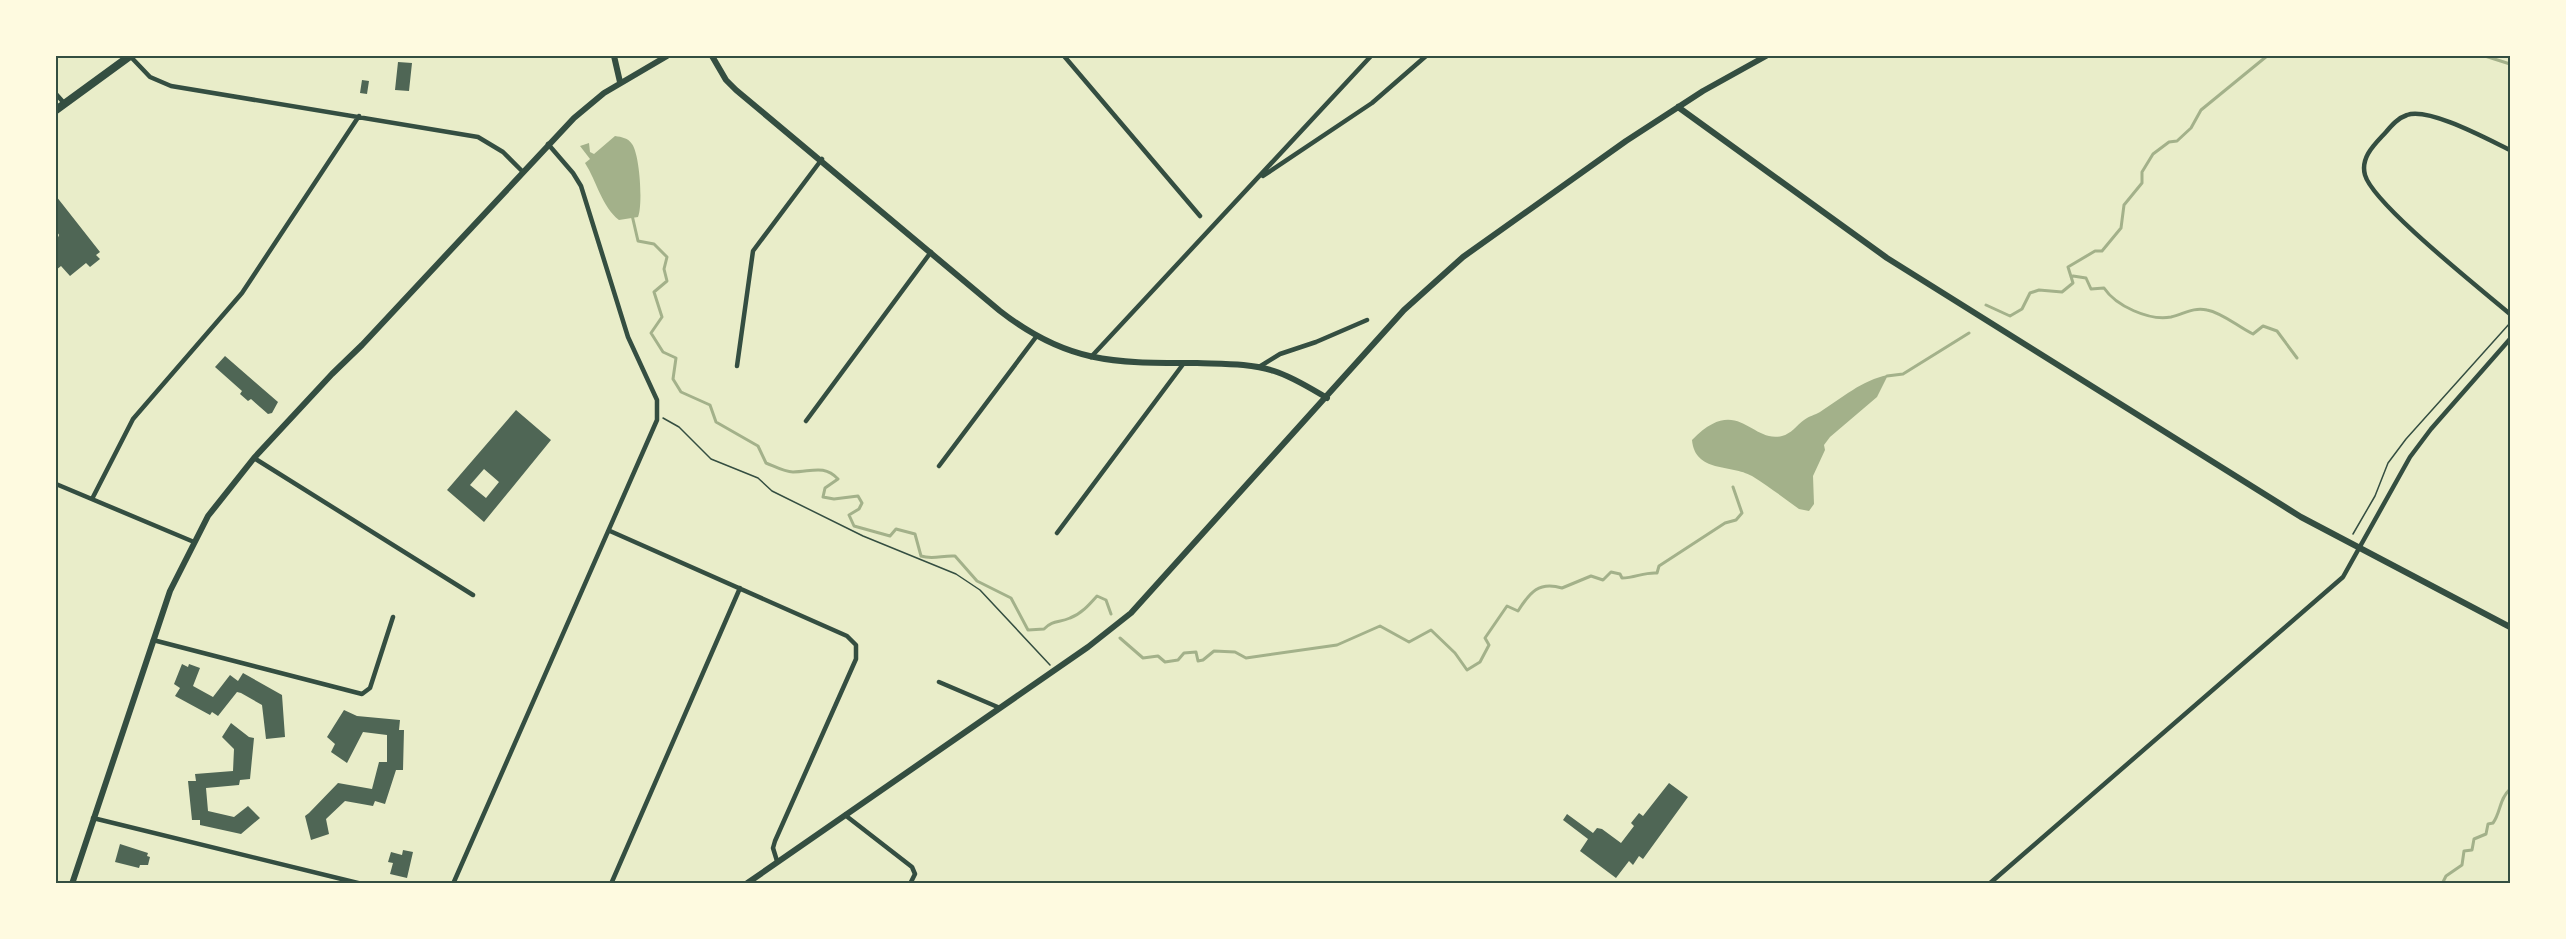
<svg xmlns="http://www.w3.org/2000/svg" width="2566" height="939" font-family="'Fira Sans Condensed',sans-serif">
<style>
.water{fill:#a3b18a}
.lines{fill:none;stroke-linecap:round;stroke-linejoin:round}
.stream{stroke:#a3b18a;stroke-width:3}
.building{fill:#4f6655;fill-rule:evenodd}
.path{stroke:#344e41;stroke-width:1.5}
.minor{stroke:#344e41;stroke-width:4.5}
.tertiary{stroke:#344e41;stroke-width:6}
.primary{stroke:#344e41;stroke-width:8}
.neatline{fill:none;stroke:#344e41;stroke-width:2}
</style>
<rect width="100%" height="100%" fill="#e9edc9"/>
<!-- water -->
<path class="water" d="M615,136C622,137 628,138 632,144C640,155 643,205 638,217L619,220C602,207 597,182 585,163L590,159L580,146L589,143L590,152L594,154Z
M1888,375L1877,397L1830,437L1824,445L1825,450L1813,476L1814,504L1809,511L1799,509C1784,498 1768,486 1752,476C1731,464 1695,473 1692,440C1738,393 1751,444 1782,436C1791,434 1797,425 1804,420C1809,416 1815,415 1820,412C1842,398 1862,380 1888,375Z"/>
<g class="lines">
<!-- stream -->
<path class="stream" d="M2485,56L2510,64
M632,215L638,241L654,244L667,257L664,269L667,281L654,292L662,317L651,333L663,352L676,358L673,379L681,392L710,405L716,422L758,446L766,463C774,466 784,472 793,472C811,472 824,464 838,479L825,488L823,497L834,499L858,496L862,503L859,509L849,515L854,526L890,536L896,529L915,534L921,556C933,560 943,555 955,556L977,581L1011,598L1028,630L1044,629C1053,620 1059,623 1070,618C1081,614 1089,605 1097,596L1106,600L1111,614
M2073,276L2086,278L2091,289L2104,288C2116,306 2149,321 2171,317C2184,314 2193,307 2207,310C2223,313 2238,327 2253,334L2263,326L2277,331L2297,358
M1986,305L2010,316L2022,309L2030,293L2039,290L2062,292L2073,283L2068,267L2095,251H2102L2121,228L2124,205L2142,183V172L2153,154L2169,142L2177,141L2191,128L2201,110L2267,56
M1887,376L1903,374L1969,333
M1120,638L1143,658L1158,656L1165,662L1178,660L1184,653L1196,652L1198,661L1203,660L1214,651L1235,652L1246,658L1337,645L1380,626L1409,642L1431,630L1455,653L1467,670L1480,662L1489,645L1485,638L1507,606L1518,611C1530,592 1539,581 1562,588L1591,576L1603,580L1611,572L1620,574L1622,578C1635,578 1644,572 1657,573L1659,566L1725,523L1736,520L1742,513L1733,487
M2442,884L2446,876L2462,865L2464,851L2472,850L2474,839L2486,834L2488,824L2493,823C2501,812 2499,799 2510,789"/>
</g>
<!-- building -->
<path class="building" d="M398,62L412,63L409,91L395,90Z
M362,80L369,81L367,94L360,93Z
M56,196L100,252L96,255L100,259L90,267L86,263L70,276L61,266L56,270V242L59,235L56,230Z
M225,356L278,402L272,413L268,414L251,399L248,401L240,394L242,391L215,367Z
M516,410L551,440L484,522L447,490ZM484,469L499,482L486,498L470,485Z
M182,664L188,667L189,664L200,668L193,686L213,697L230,675L238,681L243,673L282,695L285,737L266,739L262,705L241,693L237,692L218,716L212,712L210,715L175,696L180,688L174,684Z
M344,710L357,716L400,720L399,730H404L403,770H396L385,804L375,801L373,806L345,801L326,819L329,834L311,840L305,816L309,813L338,783L372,789L379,762H387V735L363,732L347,763L331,752L335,744L327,737Z
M231,723L249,737L254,738L250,779L240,780L239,785L206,788L208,811L234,817L248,806L260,818L241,834L200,825V820H192L188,781H196L195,774L233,771L234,749L222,737Z
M1669,783L1688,797L1643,859L1639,856L1633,865L1629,861L1616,878L1580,851L1588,839L1563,820L1567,814L1593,833L1597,828L1602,829L1621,843L1634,826L1631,823L1639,813L1643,816Z
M120,844L148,853L147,856L150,857L148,865H140L139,868L115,862Z
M403,850L413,852L407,878L390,874L393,863L388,862L391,852L402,855Z"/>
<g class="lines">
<!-- path -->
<path class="path" d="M663,418L679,427L711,459L758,478L772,491L863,536L956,574L980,590L1050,665
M2353,534L2375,496L2388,463L2406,439L2510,323"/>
<!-- minor -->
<path class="minor" d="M130,56L150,77L171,86L478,137L503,152L523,172
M1064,56L1200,216
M56,94L64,103
M2510,150C2489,140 2429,107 2407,115C2398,118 2392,125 2386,132C2375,144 2360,157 2365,175C2373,204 2482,290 2510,314
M1263,176L1372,103L1426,56
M1091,357L1371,56
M737,366L753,251L822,159
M1259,367L1280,354L1316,342L1367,320
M806,421L931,252
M254,458L473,595
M939,466L1036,337
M56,484L194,542
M92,499L133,419L242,293L359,116
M610,531L847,636L856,645V659L775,841L773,848L777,861
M1057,533L1184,363
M153,640L362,694L370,688L393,617
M939,682L1000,708
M845,815L912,867L915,874L910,884
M93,818L362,884
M453,884L657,420V400L628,337L581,186L573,173L548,144
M611,884L740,588
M1989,884L2343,577L2410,457L2431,429L2510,339"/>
<!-- tertiary -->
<path class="tertiary" d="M614,56L620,82
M712,56L726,80L736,90L1000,311C1068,364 1115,363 1197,363C1223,364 1250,363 1274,371C1293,377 1310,388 1327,398
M1678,107L1887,258L2301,517L2510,627
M72,884L170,591L208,516L254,458L332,374L362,345L574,118L604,93L667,56
M746,884L1088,647L1131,613L1404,310L1463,257L1626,141L1703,91L1766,56"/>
<!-- primary -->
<path class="primary" d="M56,110L130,56"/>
</g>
<!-- border -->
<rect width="2566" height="939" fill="none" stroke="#fefae0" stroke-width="114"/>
<rect x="57" y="57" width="2452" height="825" class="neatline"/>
</svg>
